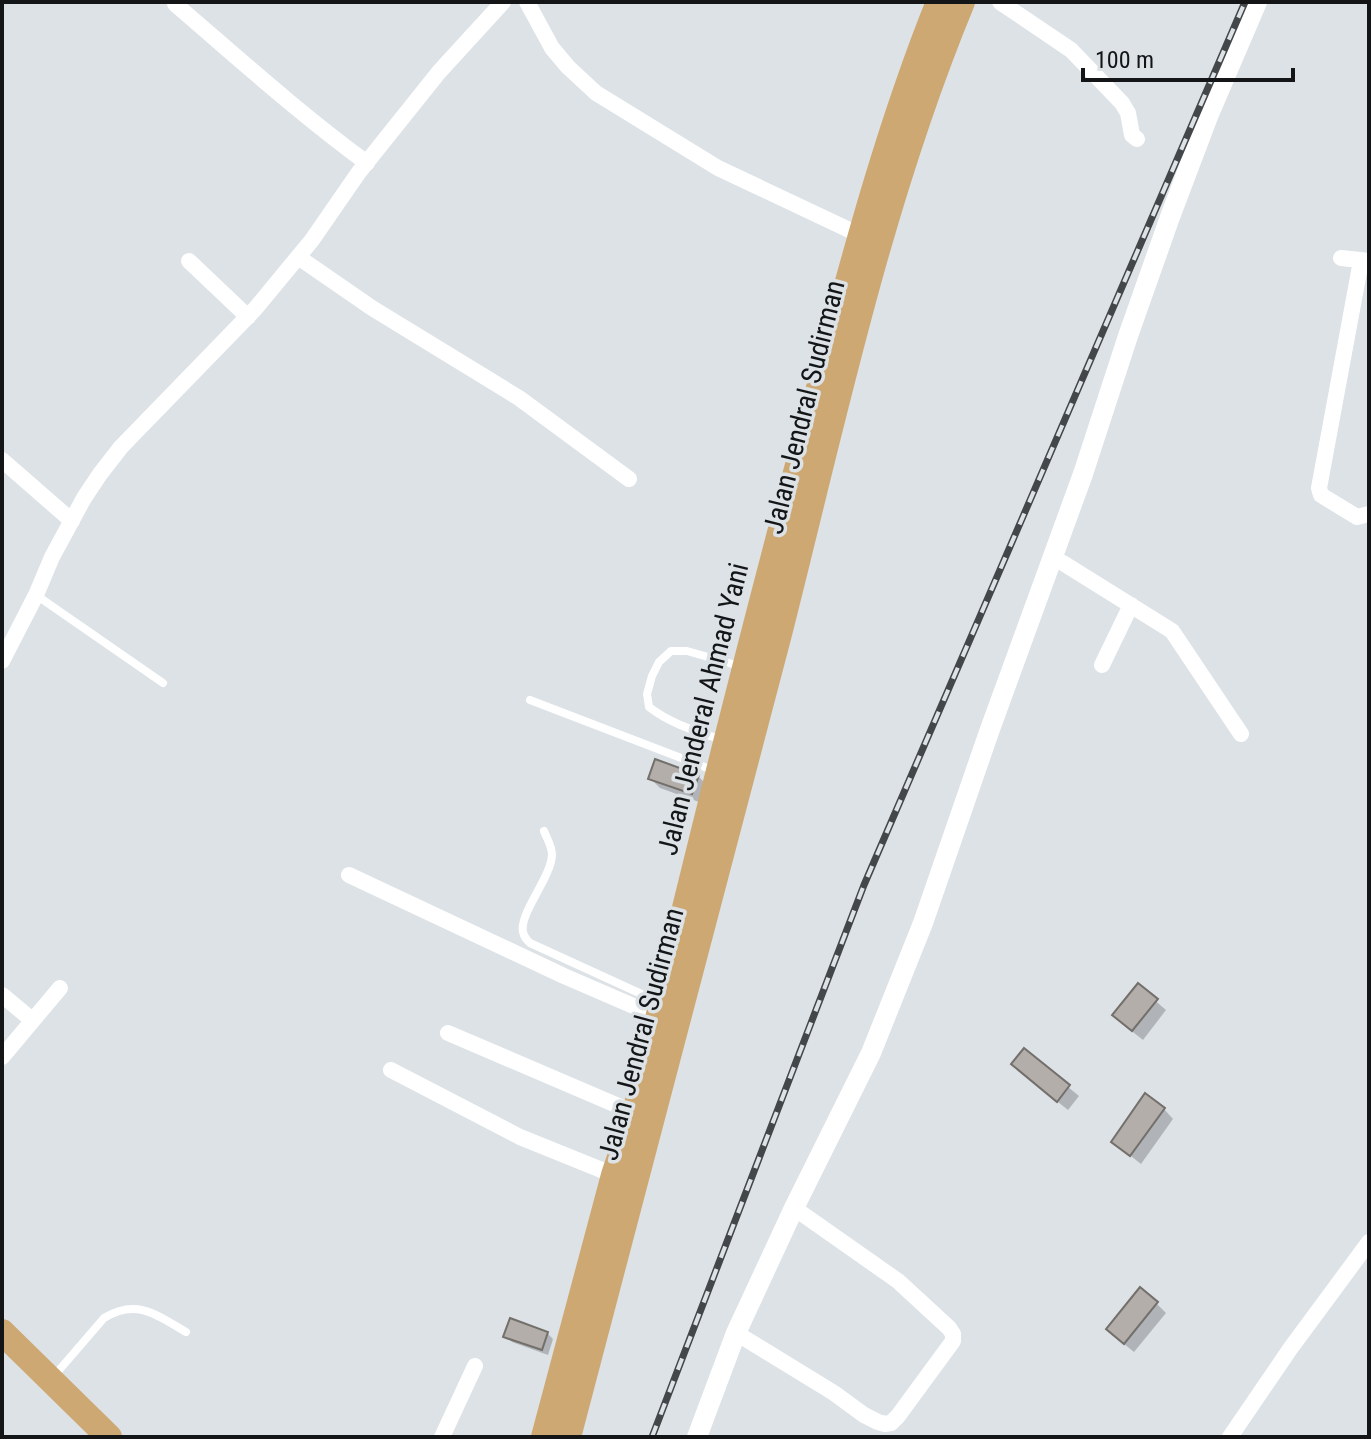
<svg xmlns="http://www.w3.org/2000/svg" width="1371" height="1439" font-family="'Roboto Condensed',sans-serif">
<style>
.shadow{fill:#0003}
.building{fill:#b3aeaa;stroke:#736f6b;stroke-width:2}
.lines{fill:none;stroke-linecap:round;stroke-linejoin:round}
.service{stroke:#fff;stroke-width:8}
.minor{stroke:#fff;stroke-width:16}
.tertiary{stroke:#fff;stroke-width:20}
.trunk{stroke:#cea872;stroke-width:26}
.rail-casing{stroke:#444749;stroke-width:7}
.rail{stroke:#dce2e6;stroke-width:4;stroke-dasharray:12;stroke-linecap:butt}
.labels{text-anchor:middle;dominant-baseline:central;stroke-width:7;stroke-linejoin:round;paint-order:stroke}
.street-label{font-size:28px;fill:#131517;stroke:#dce2e6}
</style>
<rect width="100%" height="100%" fill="#dce2e6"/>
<!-- shadow -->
<path class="shadow" d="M698,776L708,786L702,803L660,788L650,778Z
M1138,986L1166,1010L1143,1040L1124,1025Z
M1024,1051L1079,1096L1068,1110L1023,1074Z
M1164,1109L1173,1119L1141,1164L1113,1142Z
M1157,1304L1166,1313L1134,1352L1118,1339Z
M547,1333L553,1339L548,1355L512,1342L506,1336Z"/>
<!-- building -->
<path class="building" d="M655,759L699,775L692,794L648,779Z
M1138,983L1158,999L1132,1031L1112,1015Z
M1024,1048L1070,1085L1057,1102L1011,1064Z
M1145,1093L1165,1108L1130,1156L1111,1142Z
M1140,1287L1158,1302L1124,1344L1106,1329Z
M510,1318L548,1332L542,1350L503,1337Z"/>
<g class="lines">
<!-- service -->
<path class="service" d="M36,595L163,683
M530,700L715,771
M722,740C696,731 671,724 649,707L647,694L652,676L659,662L671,651H687L743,667
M544,831C547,839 552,846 552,855C551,878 519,913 523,932C524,937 526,939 530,943L648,997L659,1000
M54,1376L104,1318C137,1298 157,1315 186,1332"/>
<!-- minor -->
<path class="minor" d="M175,2V4C238,58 300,114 367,163
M527,2L552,48L568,67L596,93L718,168L860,235
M1000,2L1071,50L1122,103L1128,113L1132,135L1137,139
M298,257L372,308L519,398L629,479
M1341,258L1369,261
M189,261L248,317
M1361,261L1319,488L1321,495L1357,517L1369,514
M2,460L72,521
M1063,563L1172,631L1241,734
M2,661L36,595L52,557L84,498L100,474L121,447L255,309L312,240L359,172L439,72L503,2
M1102,665L1131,605
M349,875L564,976L659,1017
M2,995L32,1020
M448,1033L635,1113
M2,1057L60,988
M391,1070L520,1137L614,1175
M736,1333L834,1393L864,1415L878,1422L885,1424L891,1423L898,1416L953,1341V1334L949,1328L898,1281L794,1208
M442,1437L475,1366
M1230,1437L1290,1349L1369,1242"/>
<!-- tertiary -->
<path class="tertiary" d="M697,1437L736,1333L794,1208L871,1053L923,923L989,732L1083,474L1128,336L1170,217L1209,114L1257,2"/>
<!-- trunk -->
<path class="trunk" d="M2,1332L109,1437
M544,1437L614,1175L635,1113C693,874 751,636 816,399C852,266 887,131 939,2
M568,1437C639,1169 711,902 779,634C833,421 878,205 962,2"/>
<defs>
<path id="rail" d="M652,1437L864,885L1245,2"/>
</defs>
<!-- rail casing -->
<use href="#rail" class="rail-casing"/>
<!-- rail -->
<use href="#rail" class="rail"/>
</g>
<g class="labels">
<!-- street labels -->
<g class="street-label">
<text transform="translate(804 407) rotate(-76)">Jalan Jendral Sudirman</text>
<text transform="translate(703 709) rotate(-76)">Jalan Jenderal Ahmad Yani</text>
<text transform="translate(641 1034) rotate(-75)">Jalan Jendral Sudirman</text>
</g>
</g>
<!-- border -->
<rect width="1371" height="1439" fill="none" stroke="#131517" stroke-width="8"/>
<!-- scale -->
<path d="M1083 68v12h210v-12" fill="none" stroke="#131517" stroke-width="4"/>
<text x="1095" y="68" font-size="24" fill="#131517" stroke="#dce2e6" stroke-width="6" paint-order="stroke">100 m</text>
</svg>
